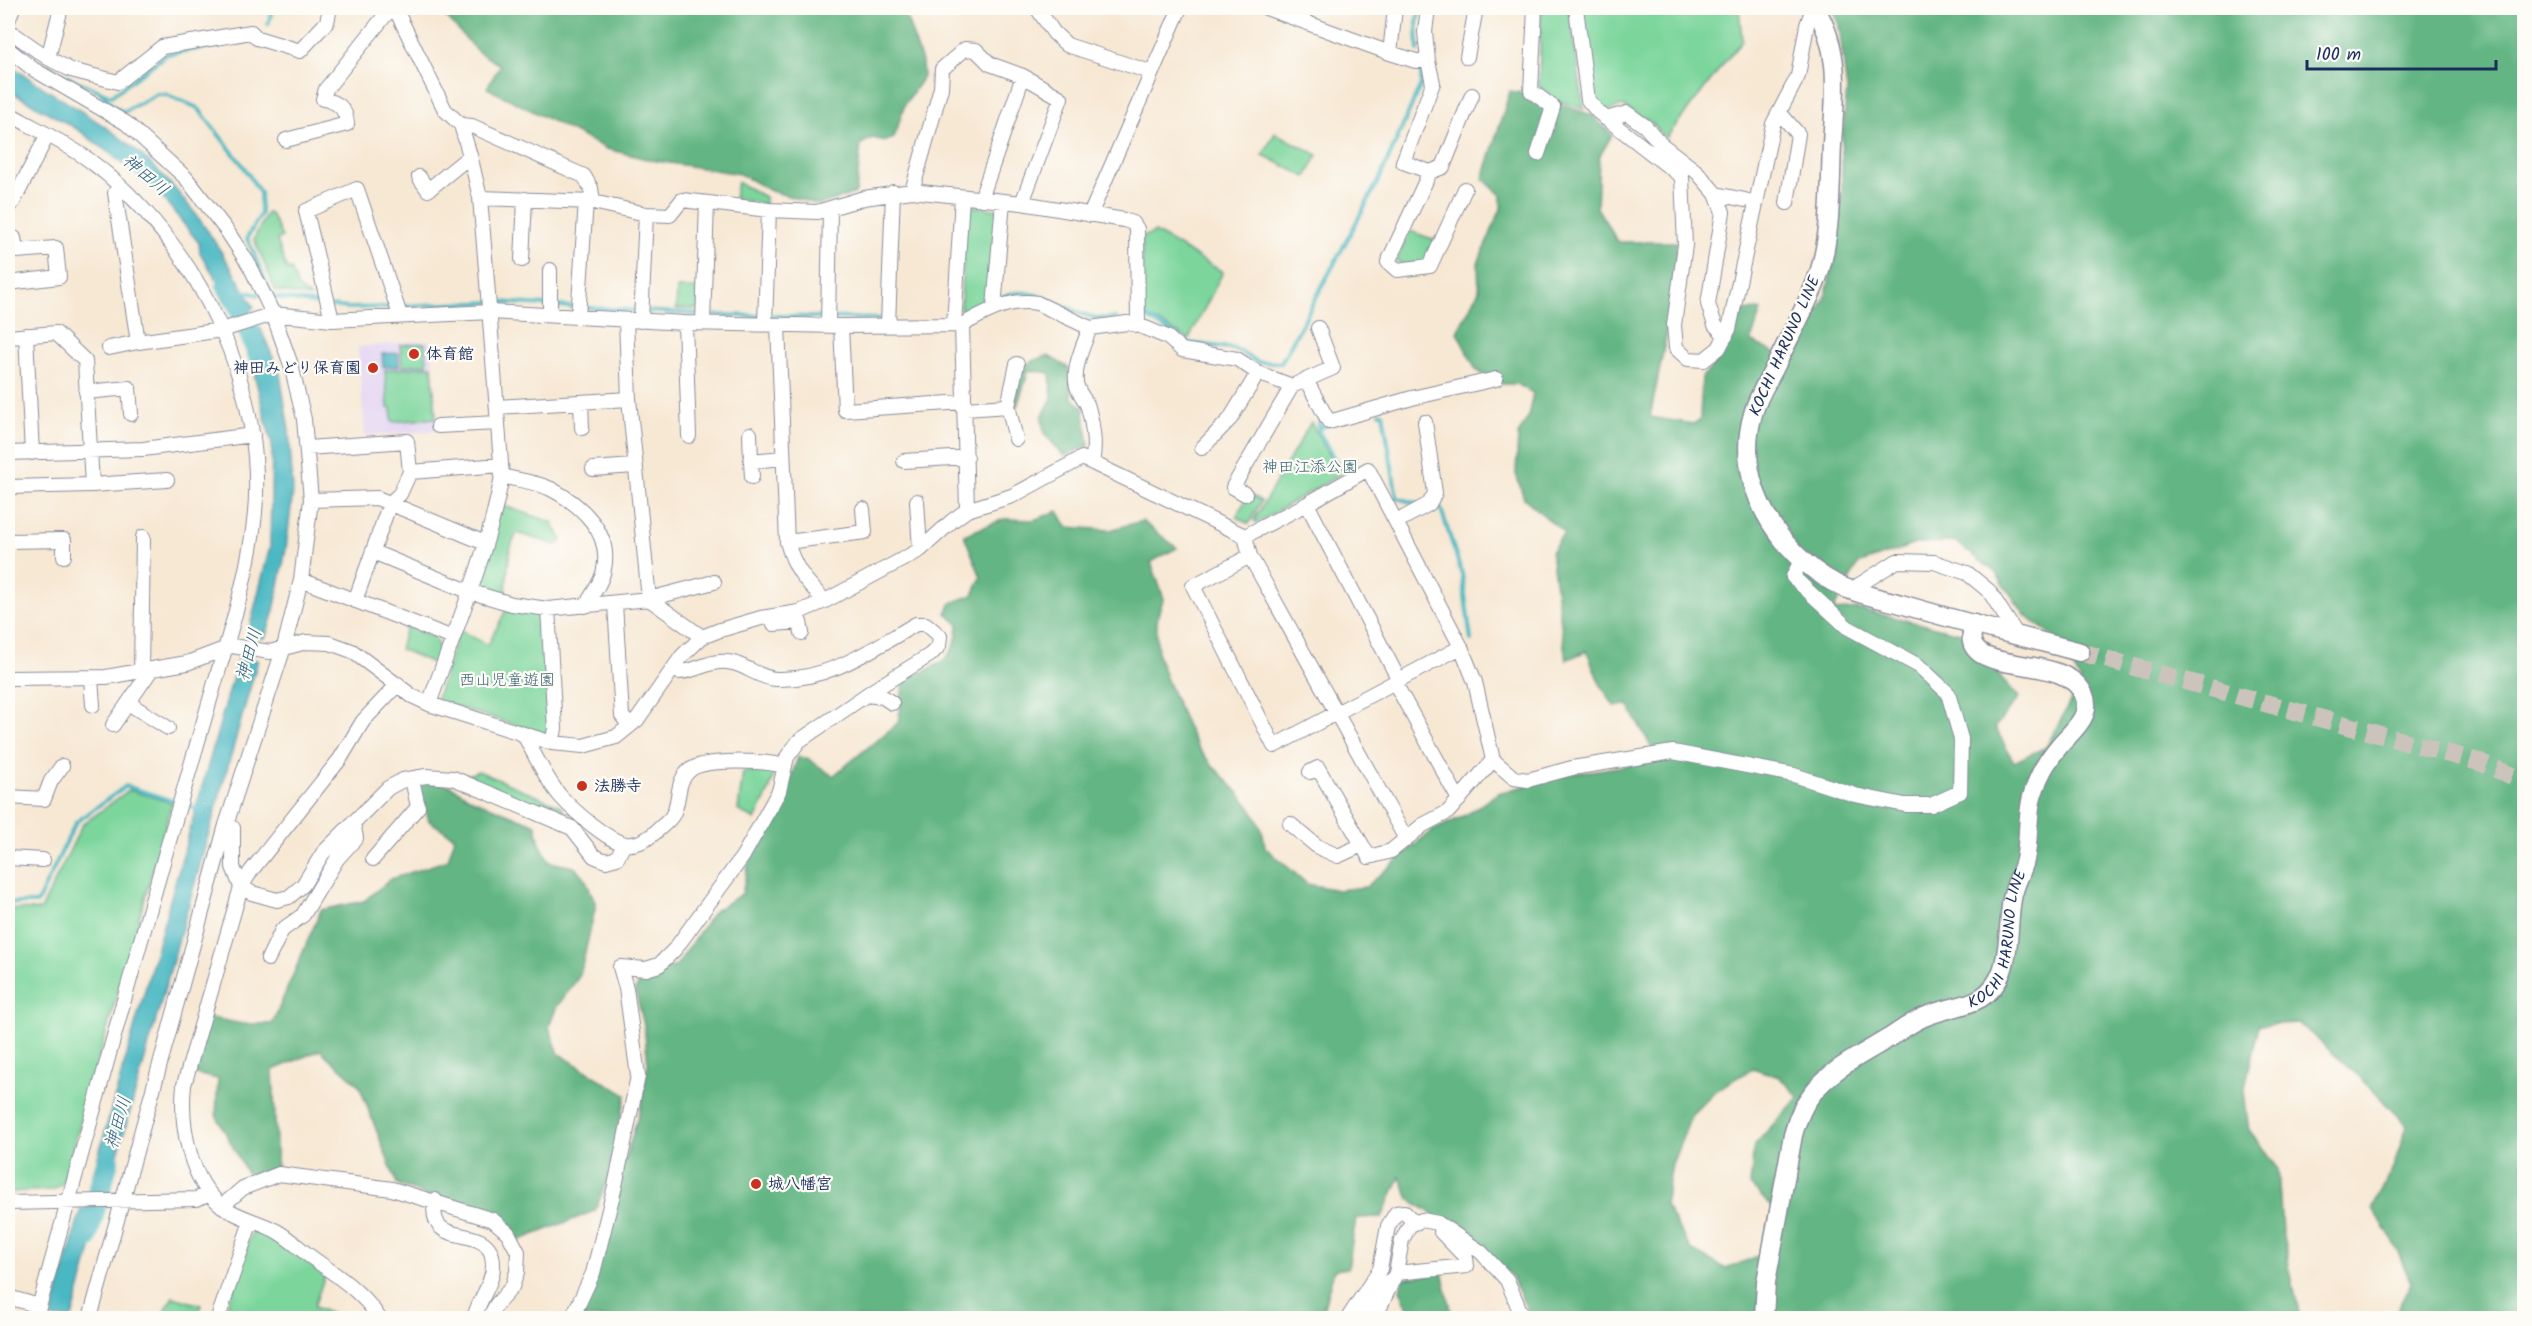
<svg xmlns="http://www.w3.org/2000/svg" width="2532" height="1326" font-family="Kalam,'Klee One',sans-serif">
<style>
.built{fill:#e3d3f2}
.green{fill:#7bd59b;stroke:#4b827c;stroke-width:1.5}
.forest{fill:#64b683;stroke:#407270;stroke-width:1.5;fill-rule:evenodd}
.water{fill:#49b8c2;stroke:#327490;stroke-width:1.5}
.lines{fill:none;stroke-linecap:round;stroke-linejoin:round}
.stream{stroke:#49b8c2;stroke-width:4}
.river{stroke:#49b8c2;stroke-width:22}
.major-tunnel{stroke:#cbc3bc;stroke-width:18;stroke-dasharray:18 9;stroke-linecap:butt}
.minor-casing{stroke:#898c99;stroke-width:16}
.major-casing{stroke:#898c99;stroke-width:21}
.minor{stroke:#fff;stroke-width:14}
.major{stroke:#fff;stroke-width:18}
.poi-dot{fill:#c8321e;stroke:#fdfcf7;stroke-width:2}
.labels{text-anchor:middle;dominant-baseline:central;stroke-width:4.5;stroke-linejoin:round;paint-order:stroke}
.street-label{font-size:16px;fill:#1b2f5e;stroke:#fdfcf7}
.poi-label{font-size:16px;font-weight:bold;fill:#1b2f5e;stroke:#fdfcf7;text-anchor:start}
.park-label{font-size:16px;fill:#386170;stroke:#fdfcf7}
.water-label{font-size:18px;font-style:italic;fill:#2b5f81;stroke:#fdfcf7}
</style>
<rect width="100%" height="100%" fill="#fdfcf7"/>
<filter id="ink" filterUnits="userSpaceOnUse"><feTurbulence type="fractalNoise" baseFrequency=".0167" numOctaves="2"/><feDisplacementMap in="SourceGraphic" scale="12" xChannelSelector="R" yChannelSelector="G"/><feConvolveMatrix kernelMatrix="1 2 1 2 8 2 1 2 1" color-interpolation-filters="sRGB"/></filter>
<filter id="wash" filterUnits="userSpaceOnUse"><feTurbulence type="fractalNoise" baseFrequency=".008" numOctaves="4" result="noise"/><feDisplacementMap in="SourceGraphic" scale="24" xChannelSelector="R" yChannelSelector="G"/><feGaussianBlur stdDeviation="1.35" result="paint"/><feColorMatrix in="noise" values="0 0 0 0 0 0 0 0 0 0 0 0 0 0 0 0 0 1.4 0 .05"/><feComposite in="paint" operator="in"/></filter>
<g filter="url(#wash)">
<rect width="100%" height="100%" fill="#f7e8d4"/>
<!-- built -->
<path class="built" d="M431,340L438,431L365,436L358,347Z"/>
<!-- green -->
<path class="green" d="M1541,8H1569L1584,109L1555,100L1539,87Z
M1582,8H1736L1739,9L1742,40L1666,138L1652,123L1623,106L1607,111L1594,97Z
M1275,133L1318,155L1306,177L1263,155Z
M737,182L765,197V204L734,199Z
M966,205L998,210L991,300L960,318Z
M267,213L271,214L282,237L277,240L287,270L291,269L298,287L311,297L276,291L254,239Z
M1410,231L1435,240L1425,263L1405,265L1396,261Z
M1155,232L1223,272L1189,339L1143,314L1142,237Z
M677,288H701L697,309H676Z
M425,343L427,364L402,366L400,345Z
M432,366L436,418L392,422L391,408H388L385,370Z
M1311,422L1339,475L1257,523L1254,520Z
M1249,494L1261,501L1249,524L1236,517Z
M501,505L552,522L562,541L556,545L517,533L510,548L505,596L475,587Z
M507,608L544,614L549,735L436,701L459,630L488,645Z
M406,627L434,637L440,650L435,664L400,649Z
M767,769L774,774L769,791L755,820L738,810L743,772Z
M478,771L561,806L568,816L563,818L461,778Z
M129,790L172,803L63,1183L53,1190L8,1192V909L41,910L82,825Z
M254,1226L283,1240L325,1275L314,1307L347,1318H223Z
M173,1297L201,1305L196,1318H160Z"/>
<!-- forest -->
<path class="forest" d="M438,8H903L922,62L923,77L905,104L894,138L886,141L872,138L861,144L856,193L819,205L771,191L740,174L651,160L607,149L487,88L500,65L478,52Z
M1831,8H2524V1318H2388L2397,1310L2411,1283L2393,1240L2372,1209L2392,1171L2407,1126L2363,1080L2299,1023L2259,1025L2244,1091L2249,1131L2278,1168L2282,1232L2300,1318H1531L1512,1277L1485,1248L1409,1199L1400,1177L1382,1217L1356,1218L1348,1268L1334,1270L1321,1318H578L641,1106L648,1064L644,1025L635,990L640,982L658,971L676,966L714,911L742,894L749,861L777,818L798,757L807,758L833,776L898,723L904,681C935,665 957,663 958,624L946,613L951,603L973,595L981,577L964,535L1004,519L1034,520L1058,511L1067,527L1110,530L1142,521L1177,548L1151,562L1164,599C1155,613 1156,636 1158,653C1160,667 1189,732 1197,746C1219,779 1262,804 1265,847L1307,884L1338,890L1366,887L1430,832L1466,815L1498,793L1570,774L1659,761L1628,705L1614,706L1599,682L1587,651L1566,660L1551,552L1564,533L1524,498L1516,474L1518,435L1528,417L1533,393L1517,384H1498L1476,370L1457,332L1479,291L1478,263L1501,209V195L1483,179L1510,91L1523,93L1592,115L1612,135L1599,157L1597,208L1618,242H1677L1668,327L1650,417L1693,424L1700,420L1702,377L1712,367L1741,311L1761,310L1751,341L1790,361L1825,298L1836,253L1842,195V139L1847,90L1839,25ZM1956,542L1995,572L2025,615L2060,642L2081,682L2046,747L2014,762L1995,727L2019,697L1960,633L1858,609L1833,611L1858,564L1918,543ZM1753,1068L1779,1077L1799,1097L1754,1145L1750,1185L1782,1217L1763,1254L1726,1269L1691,1250L1665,1205L1672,1164L1692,1114L1716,1090Z
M1048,356L1069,368L1072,398L1083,407L1089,446L1064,456L1044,433L1042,417L1052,398L1050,373L1029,370L1016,409C1015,382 1019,361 1048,356Z
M417,781L449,785L474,800L536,825L540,844L550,862L574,867L584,876L596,904L580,975L556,1008L549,1027L559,1054L626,1095L607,1181L595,1211L520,1240L512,1230L397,1184L359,1085L320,1050L273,1070L277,1168L250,1179L216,1115L218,1079L191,1073L207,1017L243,1024H272L321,910L364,901L391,879L448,860L455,837L429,821Z
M1442,1272L1453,1318H1412L1400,1289L1403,1279Z"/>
<!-- water -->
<path class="water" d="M8,63C43,90 83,110 118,136C181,183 216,240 254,307L234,314L221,286L200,253L199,243L158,192L133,171L77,129L8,90Z
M260,327L280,374L289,430L293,491L286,549L274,611L265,638H247L270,546L272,445L244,333Z
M398,353L399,366L383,367L382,354Z
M238,659L258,660L108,1189H89Z
M81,1209H102L72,1318H51Z"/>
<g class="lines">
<!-- stream -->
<path class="stream" d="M268,24L273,8
M1418,51L1417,23L1420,8
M48,65L59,73L111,96L167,54L246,41
M100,92L114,107L124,112L157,94H165L198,108L244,167L260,193L261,214L247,238L272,296
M241,291L260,295
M267,296L325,305
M998,299C1032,279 1064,313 1097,318C1103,319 1110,318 1116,318
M332,306L348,308L394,307
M401,306L497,302L546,305
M554,306L699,314
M707,315L762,316
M770,316L885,319
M1142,318H1148L1188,343L1230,348L1240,351L1257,362L1281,363L1380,178L1421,84V74
M1380,413H1383L1397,498L1419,504
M1320,418L1318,430L1341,471
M1319,428L1329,425
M1432,507L1441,509L1462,574L1471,640
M183,804L199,809
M8,903H37L76,822L126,786L176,802"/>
<!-- river -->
<path class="river" d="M227,285L239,306L260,359
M86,1239L108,1161"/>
</g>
</g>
<g filter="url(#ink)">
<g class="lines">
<!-- major-tunnel -->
<path class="major-tunnel" d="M2080,652L2479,762L2524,781"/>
<defs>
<path id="minor" d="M395,8L445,110L461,125L471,159L480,198L486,269L502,476C488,554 455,630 429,704
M1037,8L1054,33L1067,45L1150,72
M1266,8L1390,53L1416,61H1428
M1428,8L1425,32L1428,61L1433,83L1403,162L1430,172
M1535,8L1531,91L1553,107L1538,154
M1576,8L1588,100L1598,112L1682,177L1685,245L1674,325L1676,348L1688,359L1704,360L1719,348L1729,329L1773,124L1798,76L1807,25L1813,8
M8,21L13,8
M8,30L48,58L71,70L118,82L162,47L251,32L257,38L300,51L327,22L330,8
M8,49L33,69L126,123L186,178L227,231L250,266L273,314L291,365L304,419L311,500L301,580L284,647L226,825L90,1318
M1390,53L1395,8
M1467,57L1476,8
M48,58L61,8
M1779,112L1798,134L1787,203
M8,113C34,128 64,142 89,160C197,240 273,394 253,530C246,581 231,630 216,679C201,731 186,782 171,834C125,995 80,1157 36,1318
M1606,119L1627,113L1645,126L1661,144L1697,172L1716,194L1745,200
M461,125L472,126L584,176L591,188L593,202
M286,140L347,124C346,108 338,102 323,99L326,89L387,13L395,8
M419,177L428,190L470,156
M118,187L115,193L138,342L222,330L273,314L332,320L490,312L685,323L841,326L962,325L967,510
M1465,189L1430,266L1397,270L1388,262L1430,172L1443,167L1472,95
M912,191L941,88L942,69L965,49L976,50L990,64L1023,76L1061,98L1022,203
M1716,194L1723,212L1708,304L1715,325L1726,336
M480,198L593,202L646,214L670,215L682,200L769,210L817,212L864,198L912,191L1022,203L1124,220L1133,223L1137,229L1138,325
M981,199L1023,76
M8,206L13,202L47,136
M1090,215L1180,8
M522,260L525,199
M8,283L59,277L56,248L16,251L14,238
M994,308L1003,201
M550,315V270
M578,317L586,201
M332,320L306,211L357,189L400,315
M626,320L629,399L649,599L702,637
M641,321L646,214
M685,323L689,436
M703,323L707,203
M765,324L769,210
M778,325L787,542C795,570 805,580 825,601
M888,325L893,192
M954,325L962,197
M962,325C986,312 1009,298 1037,303L1090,328L1127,323L1138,325L1167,337L1182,350L1237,359L1258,373L1292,386
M828,326L830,210
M841,326L845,410L964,402
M1090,328C1084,344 1074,364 1076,382C1077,393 1085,398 1088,407C1093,424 1096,446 1092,462
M26,335L32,453
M8,337L56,333L85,361L92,485L167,480
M109,348L138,342
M1306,380L1329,422L1412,398L1496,379
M86,392L129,388L131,414
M581,402L582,428
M1008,406L1017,364
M497,407L629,399
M965,409L1008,406L1016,439
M438,426L498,423
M750,434L751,461L783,458
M307,448L407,441L410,472
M1202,448L1230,419L1258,373
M8,453L143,449L253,435
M751,461L752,477
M904,461L967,457
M593,469L634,466
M502,476C517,480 537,482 551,489C580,504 612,532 604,569C602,582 592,595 585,606
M8,487L92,485
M1245,494L1233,487L1292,386L1333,368L1318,328
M311,500L377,498L485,543
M917,501L920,550
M1307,504L1368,469L1396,522L1429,504L1435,493L1425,422
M1245,536L1250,556L1406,839
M1245,536L1307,504L1399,680
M8,541L64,540V556
M787,542L865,532L863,509
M373,552L468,591L512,604L548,609L649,599L714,582
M1250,556L1193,586L1274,746L1461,647L1396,522
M301,580L453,638
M1851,590L1897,561L1934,562L1967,573L1989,591L2017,635
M355,601L390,503L400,494L410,472L501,465
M615,604L622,716L630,726
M548,609L555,729L552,743
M774,624L800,622L802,633
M141,672L143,537
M8,678L106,677L187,663L232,646L270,652L306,642L330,643L352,651L412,696L429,704L552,743L583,746L616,737L637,720L682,656L702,637L720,630L761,618L799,612L825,601L920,550L952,521L967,510L1012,496L1082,458L1245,536
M91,678L93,705
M1395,683L1459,800
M866,695L883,697L892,703
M128,703L168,728
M113,725L151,670
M524,735C535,755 546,780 562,798C571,808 582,817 592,825C618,845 633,854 659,829C663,825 669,821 672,816C681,802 675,781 690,770C705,758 766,761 785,766
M1493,760L1514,778L1528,780L1572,768L1673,752L1794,775L1855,795L1905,805H1931L1960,792L1961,739L1948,693L1919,666L1847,627L1793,577L1802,558
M1310,772L1318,768L1369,857L1391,851L1423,825L1448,812L1493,760L1475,682L1461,647
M8,797L44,799L51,781L62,766
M1290,824L1318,847L1338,856L1362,845
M226,825L233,828V867L241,887L252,893L277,900L289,897L303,885L323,853L388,788L403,780L426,776L453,778L572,828L594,856L606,861L617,858L624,844
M8,858L43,860
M373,859L418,807L412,779
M268,959L282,930L303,915L337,859L356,838L353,822
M435,1200C426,1256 494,1216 493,1266C493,1284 478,1301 474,1318
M8,1203L197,1199L209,1193
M222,1206L243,1188L279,1174L392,1189L493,1220L508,1233L518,1252L517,1272L512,1287L496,1305L489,1318
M1396,1273L1467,1266L1466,1258L1441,1232
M8,1297L39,1306
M218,1318L251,1221
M379,1318C363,1292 336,1275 311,1257C300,1249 290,1239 278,1232C261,1222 240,1219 224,1207C189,1183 180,1123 184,1085L241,887L251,871L340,759L363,721L398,684
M568,1318L573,1316L593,1273L615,1186L638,1076L626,988L620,967L646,969L659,965L675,949L743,856L779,791L787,757L799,741L872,691L930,655L939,646L940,636L926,624H916C872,649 829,681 776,679C756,678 740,659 719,662C705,663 693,672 679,672L674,668
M1348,1318L1380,1269L1388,1226L1396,1213L1404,1212L1415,1223
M1360,1318L1382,1285L1394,1278
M1375,1318L1396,1273L1402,1240L1410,1225L1422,1220L1438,1223L1481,1252L1507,1280L1523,1318"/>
<g id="major">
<path d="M1815,8C1842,51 1835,95 1832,144C1830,188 1832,237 1817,279C1805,310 1788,339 1774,369C1766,384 1757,398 1753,414C1733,482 1777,552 1836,584C1855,594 1880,598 1901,604C1960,622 2021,636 2080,652"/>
<path id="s1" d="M1764,1318L1766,1282L1793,1135C1797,1120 1802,1106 1812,1094C1831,1069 1863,1054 1889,1038C1900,1031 1912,1022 1924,1017C1956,1003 1988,1009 2002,971C2010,949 2008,922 2012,899C2014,885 2022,873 2025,860C2030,836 2026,810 2035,788C2040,772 2049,758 2060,745C2071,732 2093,716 2084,695C2064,648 1954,682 1974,624"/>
</g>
</defs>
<!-- minor casing -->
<use href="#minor" class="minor-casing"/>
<!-- major casing -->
<use href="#major" class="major-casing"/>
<!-- minor -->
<use href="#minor" class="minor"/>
<!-- major -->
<use href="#major" class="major"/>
</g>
</g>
<!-- markers -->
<g class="poi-dot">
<circle cx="414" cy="354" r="6"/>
<circle cx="373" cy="368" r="6"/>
<circle cx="582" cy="786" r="6"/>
<circle cx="756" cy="1184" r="6"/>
</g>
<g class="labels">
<!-- street labels -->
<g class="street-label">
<text transform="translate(1785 346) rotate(-66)">KOCHI HARUNO LINE</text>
<text stroke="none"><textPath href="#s1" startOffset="490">KOCHI HARUNO LINE</textPath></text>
</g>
<!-- poi labels -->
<g class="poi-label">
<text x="426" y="354">体育館</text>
<text x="361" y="368" text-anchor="end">神田みどり保育園</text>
<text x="594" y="786">法勝寺</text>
<text x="768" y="1184">城八幡宮</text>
</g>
<!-- park labels -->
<g class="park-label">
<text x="1310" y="467">神田江添公園</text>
<text x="507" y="680">西山児童遊園</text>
</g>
<!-- water labels -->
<g class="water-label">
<text transform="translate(145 176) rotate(40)">神田川</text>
<text transform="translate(250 655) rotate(-75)">神田川</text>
<text transform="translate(119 1123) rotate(-74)">神田川</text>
</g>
</g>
<!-- margin -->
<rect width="2532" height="1326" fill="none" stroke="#fdfcf7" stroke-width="30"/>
<!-- scale -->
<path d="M2307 60v9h189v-9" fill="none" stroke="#1b2f5e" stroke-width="3"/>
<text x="2316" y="60" font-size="18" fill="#1b2f5e" stroke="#fdfcf7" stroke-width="4.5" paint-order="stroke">100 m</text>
</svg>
